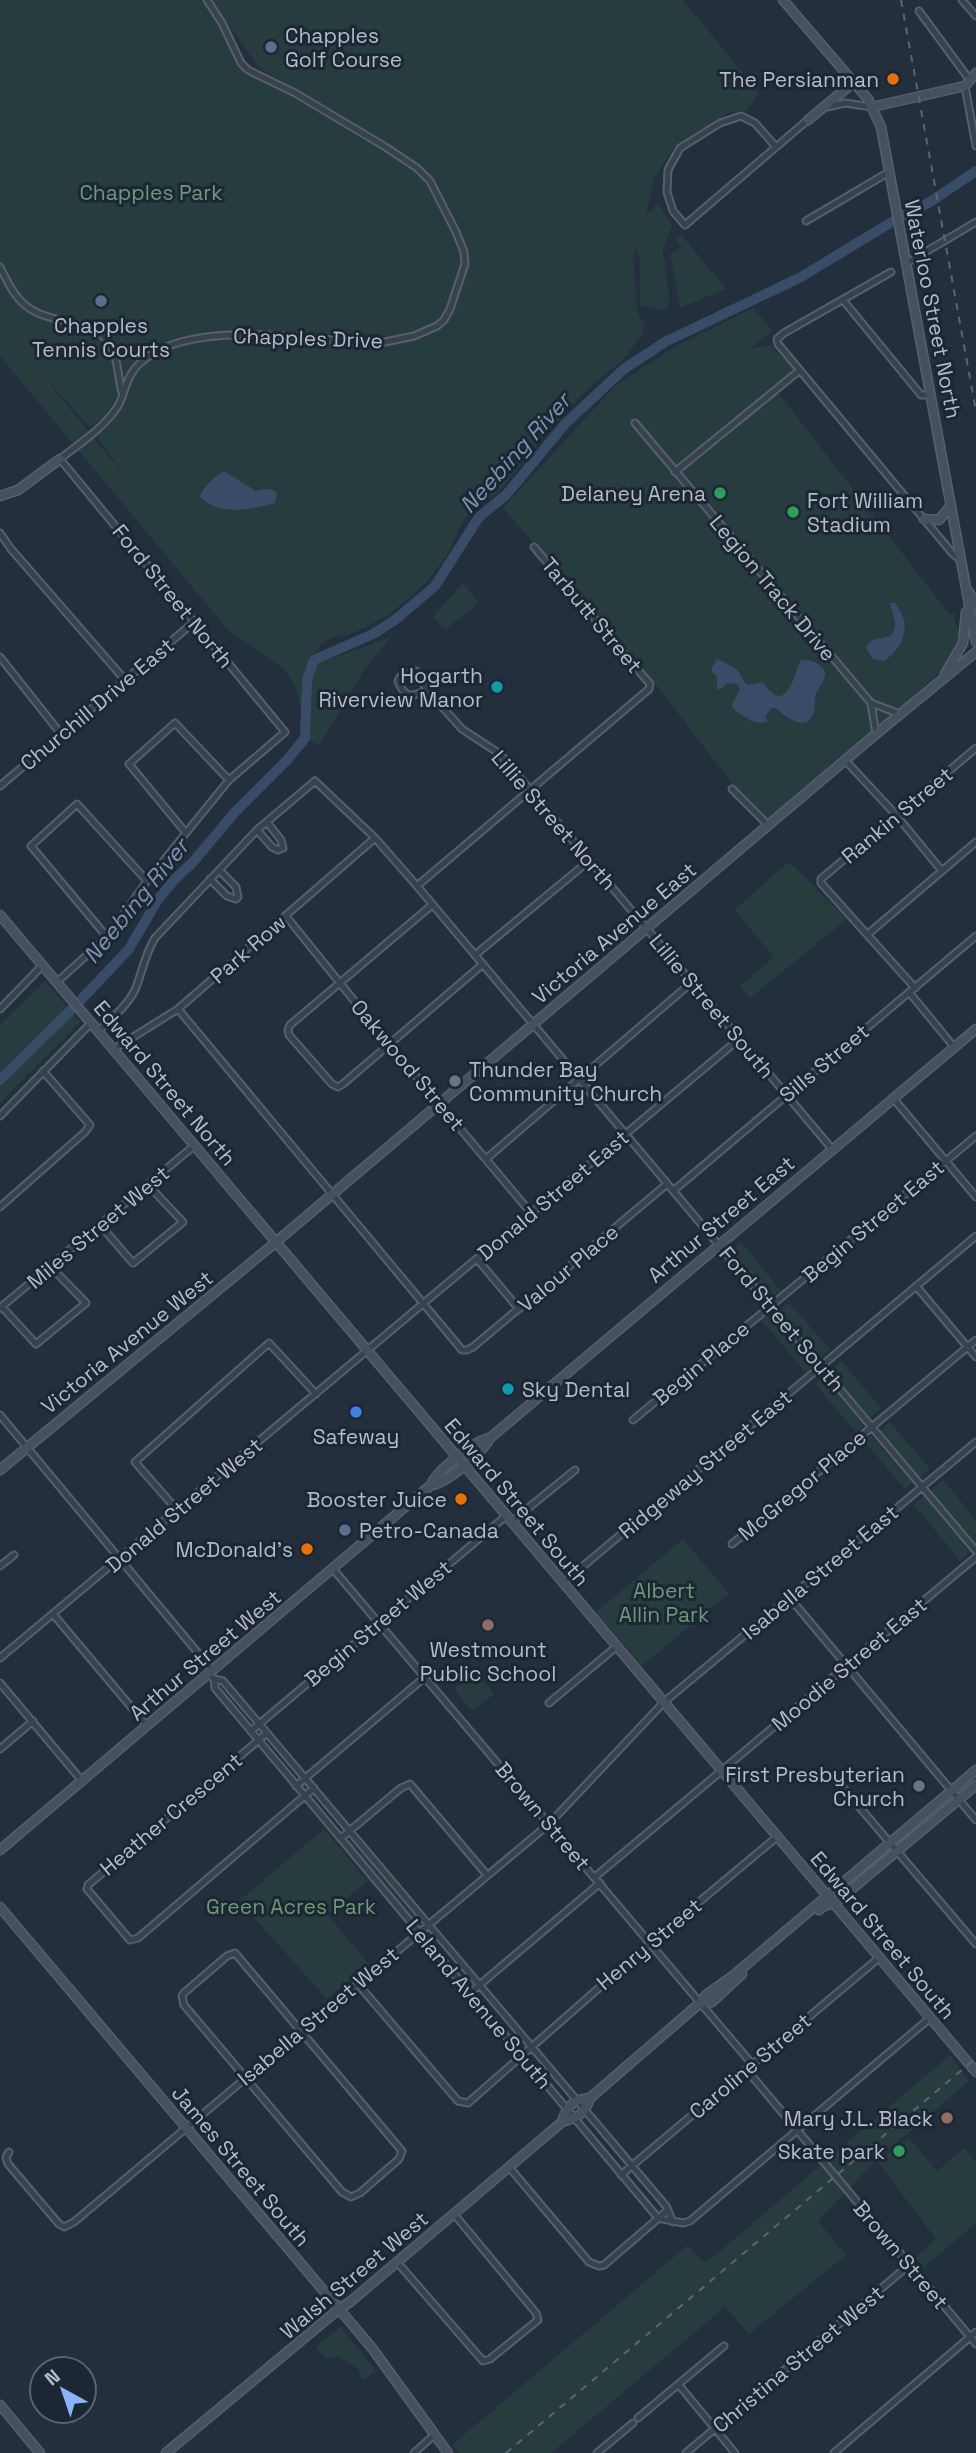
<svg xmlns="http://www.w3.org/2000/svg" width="976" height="2453" font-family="'Space Grotesk',sans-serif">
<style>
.green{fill:#263c3f;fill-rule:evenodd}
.water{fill:#394c67}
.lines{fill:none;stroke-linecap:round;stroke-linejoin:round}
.river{stroke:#394c67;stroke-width:10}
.street-casing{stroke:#565f6c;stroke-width:9}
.secondary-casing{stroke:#565f6c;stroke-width:11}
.street{stroke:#38414e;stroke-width:5}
.secondary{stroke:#465061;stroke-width:8}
.rail{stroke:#5a6575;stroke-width:2;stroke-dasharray:7 7;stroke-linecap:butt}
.service-dot{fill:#5c6f8a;stroke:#1d2633;stroke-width:2.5}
.food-dot{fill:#e8710a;stroke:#1d2633;stroke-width:2.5}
.leisure-dot{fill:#2e9e5b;stroke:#1d2633;stroke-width:2.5}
.culture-dot{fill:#0f9aa8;stroke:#1d2633;stroke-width:2.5}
.worship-dot{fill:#6b7280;stroke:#1d2633;stroke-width:2.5}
.shop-dot{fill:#3f7fe0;stroke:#1d2633;stroke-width:2.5}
.education-dot{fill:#8d6e63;stroke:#1d2633;stroke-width:2.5}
.labels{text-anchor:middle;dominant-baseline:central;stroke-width:6;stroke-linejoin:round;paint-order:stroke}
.poi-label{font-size:21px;fill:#b4bcc9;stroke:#1d2633;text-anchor:end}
.park-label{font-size:21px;fill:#6b9a76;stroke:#1d2633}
.street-label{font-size:21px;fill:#b4bcc9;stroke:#1d2633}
.water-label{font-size:23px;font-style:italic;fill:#7c92b1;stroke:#1d2633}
</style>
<rect width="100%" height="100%" fill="#242f3e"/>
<!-- green -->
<path class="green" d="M0,0H203L244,72L334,119L415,169L429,186L456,238L462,258L461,267L447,308L440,320L410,334L380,340L359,339L348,344L369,346L401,343L435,332L445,325L454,309L465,271L468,257L464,242L440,193L427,174L400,153L259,68L212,0H683L759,93L747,111L727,113L675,146L655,177L646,215L659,204L672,225L663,250L669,295L668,311L640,305V260L635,248L633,256L637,311L645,325L642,335L622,361L597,381L578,399L546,434L500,490L463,521L446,557L426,583L390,614L364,628L346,636L333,637L319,645L318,650L311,656L314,660L307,680L306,714L301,708L295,685L284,669L228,630L0,356ZM195,336L237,337C227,339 215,338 205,340C175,346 140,355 128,387C119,412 118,417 96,436L138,492L31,361L89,427C97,421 109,415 114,406C118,401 118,393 122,386C139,354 160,344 195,336Z
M681,234L726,289L680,308L670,254L681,247L676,239Z
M753,308L772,330L751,349L770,345L793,368V372L774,387L950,615L955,613V622L970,645L900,709L766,820L736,789L641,665L503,508L616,385L678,345Z
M463,583L479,603L446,629L432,618Z
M391,637L364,670L319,745L308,740C314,714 305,687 319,663Z
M789,862L847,919L750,998L740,986L774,957L734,910Z
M45,981L80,1022L0,1103V1025Z
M741,1242L781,1291L769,1297L731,1251Z
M789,1303L830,1349L820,1358L780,1311Z
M769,1313L813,1366L806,1373L761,1320Z
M841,1361L881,1408L870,1418L830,1371Z
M823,1378L864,1426L856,1432L815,1384Z
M890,1422L930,1469L919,1478L880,1431Z
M871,1435L912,1483L905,1489L864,1441Z
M943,1480L976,1520V1545L930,1491Z
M924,1496L970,1552L960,1560L914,1505Z
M683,1539L729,1594L642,1666L596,1612Z
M477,1677L485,1682L494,1694L476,1709H470L454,1689L465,1680Z
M324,1829L367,1881L327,1914L369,1964L327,1999L239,1901Z
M349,1839L352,1840L420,1919V1924L414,1923L348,1842Z
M950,2055L969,2081L874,2162L818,2221L846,2255L749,2334L725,2307L551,2453H459L452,2445L688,2245L702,2261L706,2263Z
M908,2137L937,2171L964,2148L976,2162V2223L923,2268L915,2258L936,2239L878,2162Z
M340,2327L376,2371L362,2380L358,2368L338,2356L327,2359L316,2347Z"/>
<!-- water -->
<path class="water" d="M224,471L256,491C265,489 270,487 277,493L275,503C252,510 219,516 200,497C203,487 215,476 224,471Z
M890,603H895C912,624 905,646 884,661L873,659L866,648C873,631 892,646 895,626C896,619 891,610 890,603Z
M717,659C722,661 733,666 738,671C742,675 742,681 748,685L763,682C765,685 767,689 770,691C788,710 796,670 800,661C811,658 817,662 825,671C826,681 819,686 815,696C814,701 816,706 814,712C806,735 786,716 775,708H771L765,717L768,721C756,727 745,716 734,710L732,705L740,689L737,684L727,683L721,689H717V676L712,672V668Z"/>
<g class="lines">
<!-- river -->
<path class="river" d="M0,1080L77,1004L129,949L157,901L174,880L193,862L236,811L288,759L305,738L307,680L314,660L373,634L395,620L435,586L479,517L506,495L566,423L624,369L665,342L801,277L900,217L930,202L976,171"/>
<defs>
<path id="street" d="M962,0L976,16
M919,11L969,79
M965,86L976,146
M827,107L845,103L872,107
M776,147L755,123L741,116L720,123L680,148L668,170L667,192L673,211L685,225L810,118
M806,221L889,172
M907,263L976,222
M0,267C8,283 16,301 32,310C56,325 101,320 113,350C118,362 118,379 122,392
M891,272L784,333L777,339L778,344L953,554L961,560
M843,300L921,395H931
M635,423L871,703L900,714
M675,472L800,370
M0,533L11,549L125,680
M0,657L61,734
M427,690L416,671L400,677L398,681C405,699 411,697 427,690L462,729L500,754L832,1149
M871,703L876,734
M845,760L896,815L942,871
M0,786L194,622
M732,789L768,825
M257,830L272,847L278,850L283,848L281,840L267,822
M186,833L129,764L175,723L229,780
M210,879L227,896L236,899L238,897L236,887L219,870
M417,886L649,689L650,684L534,547
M432,905L290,1025L288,1030L289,1035L332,1084L338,1087L343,1084L483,964
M286,916L389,1044L531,1213
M868,934L976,842
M107,937L31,846L77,804L147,881
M475,955L590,860
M57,982L107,937L147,881L229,780L285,732L60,459C79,444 102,429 116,409C125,397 124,380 137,366C184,317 304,339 366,343L385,342L414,336L437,326L444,320L450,309L465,264L464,252L456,232L430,181L417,168L384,146L295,93L248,70L241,63L222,23L207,0
M915,988L821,883V879L976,748
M909,992L954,1047
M0,1009L43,965
M178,1009L462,1350H467L473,1347L667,1184
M98,1031C111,1019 127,1006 135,990C142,973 145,954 155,938L257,830L315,781L375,838L417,886L976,1551
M114,1049L178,1009L375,838
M893,1098L976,1197
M0,1116L91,1023
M486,1159L691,983
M673,1191L976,936
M0,1207L85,1132L90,1125L43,1071
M101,1226L133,1263L183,1222L148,1185
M477,1259L519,1309
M916,1286L976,1357
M2,1307L36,1344L86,1303L50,1266
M0,1308L195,1145
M0,1415L213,1671
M633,1420L976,1136
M177,1510L135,1462L269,1343L316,1394
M511,1522L575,1470
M732,1544L976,1340
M0,1566L14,1555
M333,1569L752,2064
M563,1583L976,1236
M789,1597L976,1820
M53,1614L147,1726
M0,1658L739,1039
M209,1674L214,1679L215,1688L658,2218L683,2223L690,2221L930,2018
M214,1679L223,1681L666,2206L673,2222
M0,1683L82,1781
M549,1703L616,1647
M251,1731L506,1516
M267,1733L88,1885L87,1889L130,1940L138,1938L314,1788
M0,1749L33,1721
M839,1783L976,1944
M296,1786L425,1677
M341,1838L401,1788L410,1784L487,1875
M595,1877L976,1557
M235,1953L402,2151L399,2159L360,2193L351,2197L342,2192L184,2005L182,1996L184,1993L227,1956Z
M357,1983L458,2101L468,2103L650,1943L778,1836
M470,1993L600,1883
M746,2069L976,2344
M9,2152L6,2157L8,2164L59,2224L64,2227L74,2222L549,1824L663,1703L976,1442
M509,2167L589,2262L599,2266L604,2265L668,2210
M621,2175L880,1957
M397,2262L483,2361L490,2359L538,2320L536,2313L454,2214
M679,2385L735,2453
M638,2418L724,2346
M414,2453L434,2435
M597,2453L633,2423
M686,2453L909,2265
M834,2453L976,2332"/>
<path id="secondary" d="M783,0L868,99L881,127L976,642
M872,107L965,86L976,73
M808,120L854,82
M0,496L18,490L60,459
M924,519L939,520L951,505
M968,591L976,603
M945,674L963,643L966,612
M0,915L976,2072
M0,1470L276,1242L876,734L976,652
M431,1485C447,1483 482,1453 490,1438L976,1029
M0,1850L431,1485C436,1471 475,1440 490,1438
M0,1907L372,2348L448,2453
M819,1910L824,1906L835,1903L976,1785
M700,2003L712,2002L742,1974
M590,2098L700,2003L706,1995L734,1975L976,1770
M0,2405L40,2453
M166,2453L339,2309L350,2302L562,2122C578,2118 585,2113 590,2098C573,2100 567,2105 562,2122"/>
</defs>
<!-- street casing -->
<use href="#street" class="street-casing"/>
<!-- secondary casing -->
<use href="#secondary" class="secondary-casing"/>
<!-- street -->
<use href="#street" class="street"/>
<!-- secondary -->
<use href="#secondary" class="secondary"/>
<!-- rail -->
<path class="rail" d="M901,0L976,411
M506,2453L976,2058"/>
</g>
<!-- markers -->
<g class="service-dot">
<circle cx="271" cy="47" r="7"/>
<circle cx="101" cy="301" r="7"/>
<circle cx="345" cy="1530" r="7"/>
</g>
<g class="food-dot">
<circle cx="893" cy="79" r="7"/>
<circle cx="461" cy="1499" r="7"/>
<circle cx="307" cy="1549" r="7"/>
</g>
<g class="leisure-dot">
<circle cx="720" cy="493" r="7"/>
<circle cx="793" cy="512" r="7"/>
<circle cx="899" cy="2151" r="7"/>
</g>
<g class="culture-dot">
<circle cx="497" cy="687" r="7"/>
<circle cx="508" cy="1389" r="7"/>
</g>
<g class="worship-dot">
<circle cx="455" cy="1081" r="7"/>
<circle cx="919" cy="1786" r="7"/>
</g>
<circle class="shop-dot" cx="356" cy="1412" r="7"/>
<g class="education-dot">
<circle cx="488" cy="1625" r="7"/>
<circle cx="947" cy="2118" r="7"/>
</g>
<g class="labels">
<!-- poi labels -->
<g class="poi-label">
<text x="285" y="35" text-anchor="start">Chapples<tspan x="285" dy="24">Golf Course</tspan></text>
<text x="879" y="79">The Persianman</text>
<text x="101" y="325" text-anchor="middle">Chapples<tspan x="101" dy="24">Tennis Courts</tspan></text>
<text x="706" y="493">Delaney Arena</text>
<text x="807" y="500" text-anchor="start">Fort William<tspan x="807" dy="24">Stadium</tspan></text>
<text x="483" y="675">Hogarth<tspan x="483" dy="24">Riverview Manor</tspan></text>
<text x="469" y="1069" text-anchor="start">Thunder Bay<tspan x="469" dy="24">Community Church</tspan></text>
<text x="522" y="1389" text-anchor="start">Sky Dental</text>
<text x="356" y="1436" text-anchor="middle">Safeway</text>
<text x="447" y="1499">Booster Juice</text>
<text x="359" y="1530" text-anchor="start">Petro-Canada</text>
<text x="293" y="1549">McDonald's</text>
<text x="488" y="1649" text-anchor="middle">Westmount<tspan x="488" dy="24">Public School</tspan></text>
<text x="905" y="1774">First Presbyterian<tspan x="905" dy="24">Church</tspan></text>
<text x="933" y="2118">Mary J.L. Black</text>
<text x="885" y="2151">Skate park</text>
</g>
<!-- park labels -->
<g class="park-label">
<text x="151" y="192">Chapples Park</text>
<text x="664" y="1590">Albert<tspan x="664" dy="24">Allin Park</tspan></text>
<text x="291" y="1906">Green Acres Park</text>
</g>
<!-- street labels -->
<g class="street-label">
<text transform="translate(933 309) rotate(79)">Waterloo Street North</text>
<text transform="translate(308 338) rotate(2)">Chapples Drive</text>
<text transform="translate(773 588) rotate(50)">Legion Track Drive</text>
<text transform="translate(173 596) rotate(51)">Ford Street North</text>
<text transform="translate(592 615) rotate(50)">Tarbutt Street</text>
<text transform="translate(97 704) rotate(-40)">Churchill Drive East</text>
<text transform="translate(897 815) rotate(-40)">Rankin Street</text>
<text transform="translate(554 820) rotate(49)">Lillie Street North</text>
<text transform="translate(614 933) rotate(-40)">Victoria Avenue East</text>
<text transform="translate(248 949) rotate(-41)">Park Row</text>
<text transform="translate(712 1006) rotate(50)">Lillie Street South</text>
<text transform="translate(824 1063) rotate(-40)">Sills Street</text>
<text transform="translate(408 1065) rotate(50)">Oakwood Street</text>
<text transform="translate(165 1083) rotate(50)">Edward Street North</text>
<text transform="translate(553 1195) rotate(-40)">Donald Street East</text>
<text transform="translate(721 1219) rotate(-40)">Arthur Street East</text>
<text transform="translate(873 1221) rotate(-40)">Begin Street East</text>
<text transform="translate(98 1227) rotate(-40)">Miles Street West</text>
<text transform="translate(568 1268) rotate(-40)">Valour Place</text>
<text transform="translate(782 1319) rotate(50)">Ford Street South</text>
<text transform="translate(127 1342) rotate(-39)">Victoria Avenue West</text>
<text transform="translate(701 1363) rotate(-40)">Begin Place</text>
<text transform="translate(705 1464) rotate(-40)">Ridgeway Street East</text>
<text transform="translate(802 1485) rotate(-40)">McGregor Place</text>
<text transform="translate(517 1502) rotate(50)">Edward Street South</text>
<text transform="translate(184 1505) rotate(-40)">Donald Street West</text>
<text transform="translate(820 1572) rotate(-40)">Isabella Street East</text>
<text transform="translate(378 1623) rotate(-40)">Begin Street West</text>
<text transform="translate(205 1655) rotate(-40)">Arthur Street West</text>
<text transform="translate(849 1664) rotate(-40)">Moodie Street East</text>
<text transform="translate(171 1814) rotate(-40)">Heather Crescent</text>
<text transform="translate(543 1816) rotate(50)">Brown Street</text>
<text transform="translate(883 1935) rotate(50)">Edward Street South</text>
<text transform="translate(649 1944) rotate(-40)">Henry Street</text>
<text transform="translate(479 2004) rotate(50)">Leland Avenue South</text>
<text transform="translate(318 2016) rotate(-40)">Isabella Street West</text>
<text transform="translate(750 2066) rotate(-40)">Caroline Street</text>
<text transform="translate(241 2166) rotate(50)">James Street South</text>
<text transform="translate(901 2255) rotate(50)">Brown Street</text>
<text transform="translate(354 2275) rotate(-40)">Walsh Street West</text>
<text transform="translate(798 2359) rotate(-40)">Christina Street West</text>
</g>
<!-- water labels -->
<g class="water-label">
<text transform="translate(515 453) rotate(-48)">Neebing River</text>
<text transform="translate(136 901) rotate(-51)">Neebing River</text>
</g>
</g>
<!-- north arrow -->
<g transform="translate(63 2390) rotate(320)"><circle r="33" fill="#1d2633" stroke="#59626f" stroke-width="2"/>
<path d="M0-5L12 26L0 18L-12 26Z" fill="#8ab4f8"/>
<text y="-10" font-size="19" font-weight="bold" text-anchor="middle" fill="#b4bcc9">N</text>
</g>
</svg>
